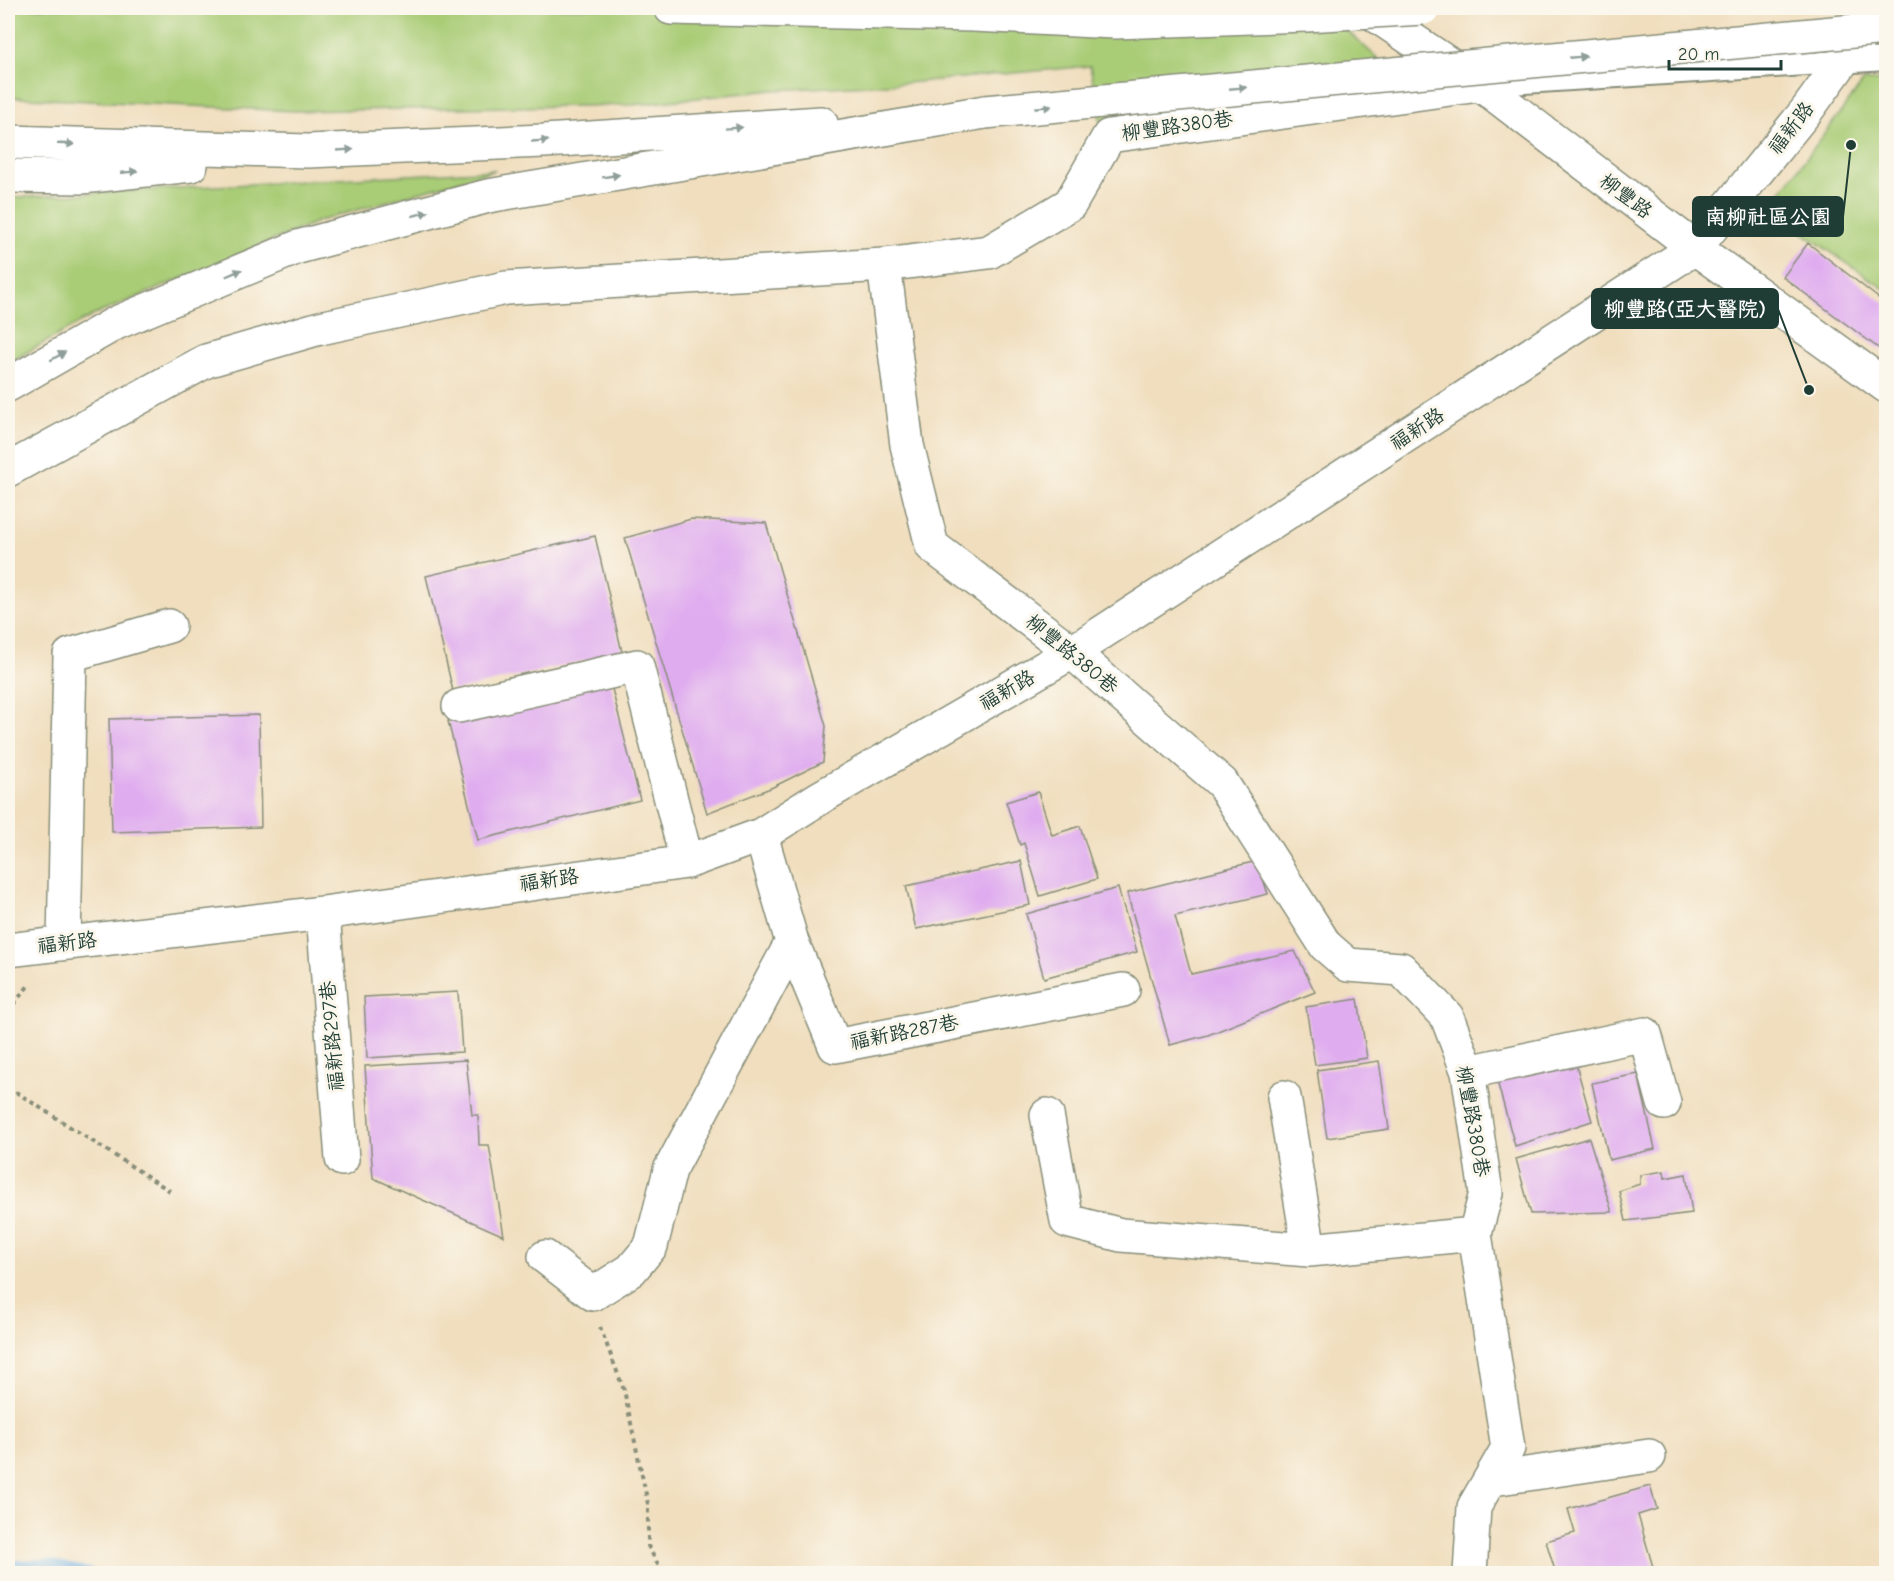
<svg xmlns="http://www.w3.org/2000/svg" width="1894" height="1581" font-family="'Comic Neue','LXGW WenKai TC',sans-serif">
<style>
.green{fill:#a9cc76;stroke:#648455;stroke-width:1.5}
.lines{fill:none;stroke-linecap:round;stroke-linejoin:round}
.stream{stroke:#6eade1;stroke-width:12}
.building{fill:#dfacef}
.service-casing{stroke:#888e79;stroke-width:26}
.minor-casing{stroke:#888e79;stroke-width:36}
.tertiary-casing{stroke:#888e79;stroke-width:36}
.motorway-casing{stroke:#888e79;stroke-width:36}
.path{stroke:#888e79;stroke-width:4;stroke-dasharray:4.5 4.5;stroke-linecap:butt}
.service{stroke:#fff;stroke-width:22}
.minor{stroke:#fff;stroke-width:33}
.tertiary{stroke:#fff;stroke-width:33}
.motorway{stroke:#fff;stroke-width:33}
.motorway-bridge-casing{stroke:#888e79;stroke-width:36;stroke-linecap:butt}
.motorway-bridge{stroke:#fff;stroke-width:33}
.oneway{fill:#8f9e9a}
.labels{text-anchor:middle;dominant-baseline:central;stroke-width:6;stroke-linejoin:round;paint-order:stroke}
.street-label{font-size:20px;fill:#1f3d34;stroke:#fbf7ec}
.leader{fill:none;stroke:#1f3d34;stroke-width:2}
.callout-dot{fill:#1f3d34;stroke:#fbf7ec;stroke-width:2}
.callout{fill:#1f3d34;stroke:#1f3d34;stroke-width:2}
.callout-label{font-size:21px;text-anchor:middle;font-weight:bold;fill:#fff}
</style>
<rect width="100%" height="100%" fill="#fbf7ec"/>
<filter id="ink" filterUnits="userSpaceOnUse"><feTurbulence type="fractalNoise" baseFrequency=".0167" numOctaves="2"/><feDisplacementMap in="SourceGraphic" scale="12" xChannelSelector="R" yChannelSelector="G"/><feConvolveMatrix kernelMatrix="1 2 1 2 8 2 1 2 1" color-interpolation-filters="sRGB"/></filter>
<filter id="wash" filterUnits="userSpaceOnUse"><feTurbulence type="fractalNoise" baseFrequency=".008" numOctaves="4" result="noise"/><feDisplacementMap in="SourceGraphic" scale="24" xChannelSelector="R" yChannelSelector="G"/><feGaussianBlur stdDeviation="1.35" result="paint"/><feColorMatrix in="noise" values="0 0 0 0 0 0 0 0 0 0 0 0 0 0 0 0 0 1.4 0 .05"/><feComposite in="paint" operator="in"/></filter>
<g filter="url(#wash)">
<rect width="100%" height="100%" fill="#f0debe"/>
<!-- green -->
<path class="green" d="M8,8H1322L1407,85L1100,121L1090,66L907,83L773,90L632,105L295,111L8,97Z
M1886,80V290L1768,209L1864,81Z
M496,170L319,221L92,316L8,363V198Z"/>
<g class="lines">
<!-- stream -->
<path class="stream" d="M8,1566L49,1565L89,1574"/>
</g>
<g id="blocks">
<!-- building -->
<path class="building" d="M1808,243L1886,304V343L1881,350L1783,277Z
M691,519L766,523L826,726L823,762L773,787L707,813L625,538Z
M595,536L622,652L453,691L426,576Z
M610,681L640,800L478,840L448,721Z
M259,715L261,827L112,832L109,719Z
M1038,792L1052,835L1080,826L1097,879L1040,896L1024,843L1020,845L1006,802Z
M1021,861L1030,905L916,929L906,886Z
M1257,861L1268,894L1175,916L1191,974L1295,951L1315,992L1208,1035L1170,1045L1127,893Z
M1118,888L1137,952L1044,978L1026,914Z
M458,992L462,1052L367,1058L364,997Z
M1358,999L1367,1058L1315,1065L1306,1007Z
M466,1060L472,1115H478L479,1145H489L504,1236L373,1178L365,1066Z
M1379,1061L1389,1129L1327,1138L1317,1070Z
M1575,1061L1592,1121L1515,1146L1497,1081Z
M1638,1074L1655,1149L1609,1160L1592,1083Z
M1589,1138L1612,1212L1531,1214L1516,1159Z
M1664,1171L1665,1178L1686,1174L1692,1213L1626,1221L1619,1191L1640,1184V1175Z
M1650,1486L1657,1509L1638,1515L1655,1574H1556L1546,1541L1575,1533L1568,1509Z"/>
</g>
</g>
<g filter="url(#ink)">
<use href="#blocks" fill-opacity="0" stroke="#888e79" stroke-width="1.5"/>
<g class="lines">
<defs>
<path id="service" d="M1479,85L1886,59"/>
<path id="minor" d="M8,470L206,361L320,328L506,288L884,265
M459,706L637,666L687,862
M761,835L792,942L835,1046L1123,990
M323,913L342,1159
M64,943L70,655L169,626
M8,950L323,913L687,862L761,835L821,797L1072,652L1695,248L1807,110L1881,8
M1468,1072L1645,1034L1664,1103
M1284,1097L1309,1250
M1047,1115L1067,1221L1121,1235L1309,1250L1475,1234
M545,1257L593,1294L631,1270L651,1246L670,1170L792,942
M1493,1479L1649,1456
M1470,1574L1474,1507L1508,1448L1475,1234L1486,1193L1468,1072L1447,1017L1401,969L1348,965L1326,946L1222,783L1072,652L932,546L907,445L884,265L989,252L1070,204L1109,136L1479,85"/>
<path id="tertiary" d="M1365,8L1492,93L1695,248L1886,386"/>
<path id="motorway" d="M671,8L973,15L1115,22L1306,15
M8,142L308,151L544,141L821,123
M8,176L82,177L191,165
M8,385L116,323L298,247L488,196L985,112"/>
</defs>
<!-- service casing -->
<use href="#service" class="service-casing"/>
<!-- minor casing -->
<use href="#minor" class="minor-casing"/>
<!-- tertiary casing -->
<use href="#tertiary" class="tertiary-casing"/>
<!-- motorway casing -->
<use href="#motorway" class="motorway-casing"/>
<!-- path -->
<path class="path" d="M8,1011L29,985
M8,1087L170,1191
M600,1327L624,1390L648,1504V1546L663,1574"/>
<!-- service -->
<use href="#service" class="service"/>
<!-- minor -->
<use href="#minor" class="minor"/>
<!-- tertiary -->
<use href="#tertiary" class="tertiary"/>
<!-- motorway -->
<use href="#motorway" class="motorway"/>
<defs>
<path id="motorway-bridge" d="M1306,15L1423,8
M985,112L1886,28"/>
</defs>
<!-- motorway-bridge casing -->
<use href="#motorway-bridge" class="motorway-bridge-casing"/>
<!-- motorway-bridge -->
<use href="#motorway-bridge" class="motorway-bridge"/>
</g>
<!-- one-way arrows -->
<defs><path id="oneway-solid" d="M-6-.8H1V-3.2L6.5 0L1 3.2V.8H-6Z" transform="scale(1.5)"/></defs>
<g class="oneway">
<use href="#oneway-solid" transform="translate(1578 57) rotate(-5)"/>
<use href="#oneway-solid" transform="translate(1238 88) rotate(-5)"/>
<use href="#oneway-solid" transform="translate(1043 107) rotate(-5)"/>
<use href="#oneway-solid" transform="translate(734 128) rotate(-4)"/>
<use href="#oneway-solid" transform="translate(540 141) rotate(-3)"/>
<use href="#oneway-solid" transform="translate(66 144) rotate(2)"/>
<use href="#oneway-solid" transform="translate(345 150) rotate(-3)"/>
<use href="#oneway-solid" transform="translate(129 172) rotate(-6)"/>
<use href="#oneway-solid" transform="translate(611 176) rotate(-9)"/>
<use href="#oneway-solid" transform="translate(420 214) rotate(-15)"/>
<use href="#oneway-solid" transform="translate(234 273) rotate(-23)"/>
<use href="#oneway-solid" transform="translate(58 356) rotate(-30)"/>
</g>
</g>
<g class="labels">
<!-- street labels -->
<g class="street-label">
<text transform="translate(1177 126) rotate(-8)">柳豐路380巷</text>
<text transform="translate(1791 128) rotate(-52)">福新路</text>
<text transform="translate(1626 196) rotate(37)">柳豐路</text>
<text transform="translate(1417 429) rotate(-33)">福新路</text>
<text transform="translate(1072 654) rotate(39)">柳豐路380巷</text>
<text transform="translate(1007 690) rotate(-30)">福新路</text>
<text transform="translate(549 880) rotate(-8)">福新路</text>
<text transform="translate(67 943) rotate(-7)">福新路</text>
<text transform="translate(904 1032) rotate(-11)">福新路287巷</text>
<text transform="translate(332 1036) rotate(-95)">福新路297巷</text>
<text transform="translate(1473 1121) rotate(80)">柳豐路380巷</text>
</g>
</g>
<!-- callouts -->
<path class="leader" d="M1851 145L1843 217M1809 390L1778 309"/>
<g class="callout-dot">
<circle cx="1851" cy="145" r="6"/>
<circle cx="1809" cy="390" r="6"/>
</g>
<g class="callout">
<rect x="1693" y="197" width="150" height="39" rx="6"/>
<rect x="1592" y="289" width="186" height="39" rx="6"/>
</g>
<g class="callout-label">
<text x="1768" y="224">南柳社區公園</text>
<text x="1685" y="316">柳豐路(亞大醫院)</text>
</g>
<!-- margin -->
<rect width="1894" height="1581" fill="none" stroke="#fbf7ec" stroke-width="30"/>
<!-- scale -->
<path d="M1669 60v9h112v-9" fill="none" stroke="#1f3d34" stroke-width="3"/>
<text x="1678" y="60" font-size="18" fill="#1f3d34" stroke="#fbf7ec" stroke-width="4.5" paint-order="stroke">20 m</text>
</svg>
